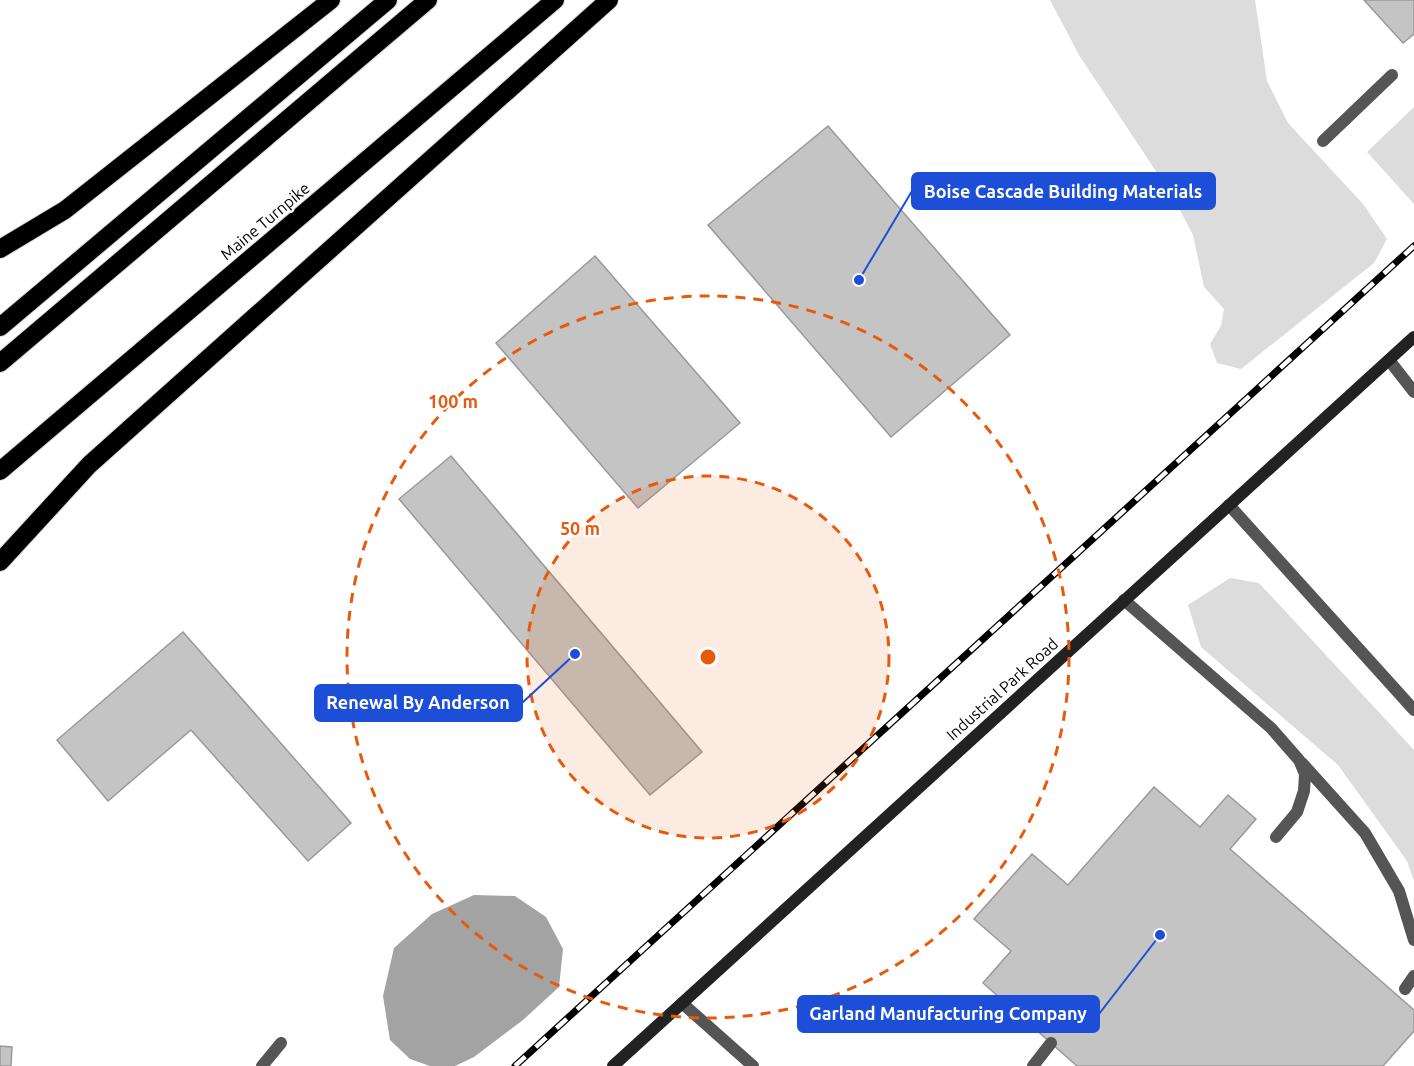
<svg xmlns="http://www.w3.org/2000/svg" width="1414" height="1066" font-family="Ubuntu,sans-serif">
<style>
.green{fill:#dcdcdc}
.water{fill:#a3a3a3}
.building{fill:#c4c4c4;stroke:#999;stroke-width:1.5}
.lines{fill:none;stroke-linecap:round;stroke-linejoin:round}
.highway-casing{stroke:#dbdbdb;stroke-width:20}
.lane{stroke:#555;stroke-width:12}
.secondary{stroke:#222;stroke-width:12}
.highway{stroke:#000;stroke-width:18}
.rail-casing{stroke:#000;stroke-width:7}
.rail{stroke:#fff;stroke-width:4.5;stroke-dasharray:14;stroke-linecap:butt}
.ring{fill:none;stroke:#e8590c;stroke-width:3;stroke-dasharray:10 8}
.labels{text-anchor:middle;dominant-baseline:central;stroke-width:4.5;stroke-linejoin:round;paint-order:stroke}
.street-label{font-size:16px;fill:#000;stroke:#fff}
.centre{fill:#e8590c;stroke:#fff;stroke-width:3}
.ring-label{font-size:18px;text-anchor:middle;font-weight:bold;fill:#e8590c;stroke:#fff;stroke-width:4.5;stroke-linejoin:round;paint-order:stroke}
.leader{fill:none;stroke:#1d4ed8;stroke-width:2}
.callout-dot{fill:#1d4ed8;stroke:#fff;stroke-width:2}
.callout{fill:#1d4ed8;stroke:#1d4ed8;stroke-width:2}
.callout-label{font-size:18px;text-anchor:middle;font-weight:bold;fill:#fff}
</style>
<rect width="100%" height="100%" fill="#fff"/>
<!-- green -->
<path class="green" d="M1050,0H1255L1267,81L1288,123L1363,204L1387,239L1374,263L1241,369L1217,363L1210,344L1221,326L1224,309L1204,287L1193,235L1173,197L1079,55Z
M1414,107V204L1367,152Z
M1230,578L1259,583L1414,750V881L1407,861L1338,765L1201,647L1188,605Z"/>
<!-- water -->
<path class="water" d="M474,895L515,896L546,917L563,949L559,987L523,1020L474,1057L455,1066H430L410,1059L390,1040L383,996L394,948L432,914Z"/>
<!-- building -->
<path class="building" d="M1364,0H1414V34L1403,43Z
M828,126L1010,335L891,437L708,225Z
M595,256L740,423L638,508L496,343Z
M451,456L702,752L650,795L399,499Z
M183,632L351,823L308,861L191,730L108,801L57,740Z
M1154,787L1200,827L1228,795L1256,819L1230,849L1414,1010V1031L1383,1066H1077L983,983L1011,951L974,919L1032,854L1068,885Z
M0,1046L12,1047L11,1066H0Z"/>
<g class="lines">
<defs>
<path id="highway" d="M0,249L65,210L331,0
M0,327L388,0
M0,363L428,0
M0,471L555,0
M0,562L89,465L609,0"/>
</defs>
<!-- highway casing -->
<use href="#highway" class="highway-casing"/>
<!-- lane -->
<path class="lane" d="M1323,141L1392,75
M1389,360L1414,392
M1229,505L1414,710
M1124,600L1271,728L1299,760L1305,774L1304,791L1297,812L1276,837
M1302,763L1365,833L1399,891L1414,940
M1405,989L1414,976
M682,1003L753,1066
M262,1066L281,1043
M1033,1066L1051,1043"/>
<!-- secondary -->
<path class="secondary" d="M613,1066L1414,337"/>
<!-- highway -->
<use href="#highway" class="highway"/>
<defs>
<path id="rail" d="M515,1066L1414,246"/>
</defs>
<!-- rail casing -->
<use href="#rail" class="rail-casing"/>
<!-- rail -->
<use href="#rail" class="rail"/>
</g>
<!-- distance rings -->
<circle cx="708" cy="657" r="181" fill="#e8590c" fill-opacity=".12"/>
<g class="ring">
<circle cx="708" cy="657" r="181"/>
<circle cx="708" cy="657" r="361"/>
</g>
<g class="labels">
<!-- street labels -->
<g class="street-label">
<text transform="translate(265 221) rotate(-40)">Maine Turnpike</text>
<text transform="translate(1002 689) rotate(-42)">Industrial Park Road</text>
</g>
</g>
<circle cx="708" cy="657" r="9" class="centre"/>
<g class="ring-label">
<text x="453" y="408">100 m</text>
<text x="580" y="535">50 m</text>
</g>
<!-- callouts -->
<path class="leader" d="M859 280L912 191M575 654L522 703M1160 935L1099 1014"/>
<g class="callout-dot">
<circle cx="859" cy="280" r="6"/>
<circle cx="575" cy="654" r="6"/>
<circle cx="1160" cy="935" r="6"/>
</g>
<g class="callout">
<rect x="912" y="173" width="303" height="36" rx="6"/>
<rect x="315" y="685" width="207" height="36" rx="6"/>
<rect x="798" y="996" width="301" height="36" rx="6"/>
</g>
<g class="callout-label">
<text x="1063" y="198">Boise Cascade Building Materials</text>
<text x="418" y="709">Renewal By Anderson</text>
<text x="948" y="1020">Garland Manufacturing Company</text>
</g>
</svg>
